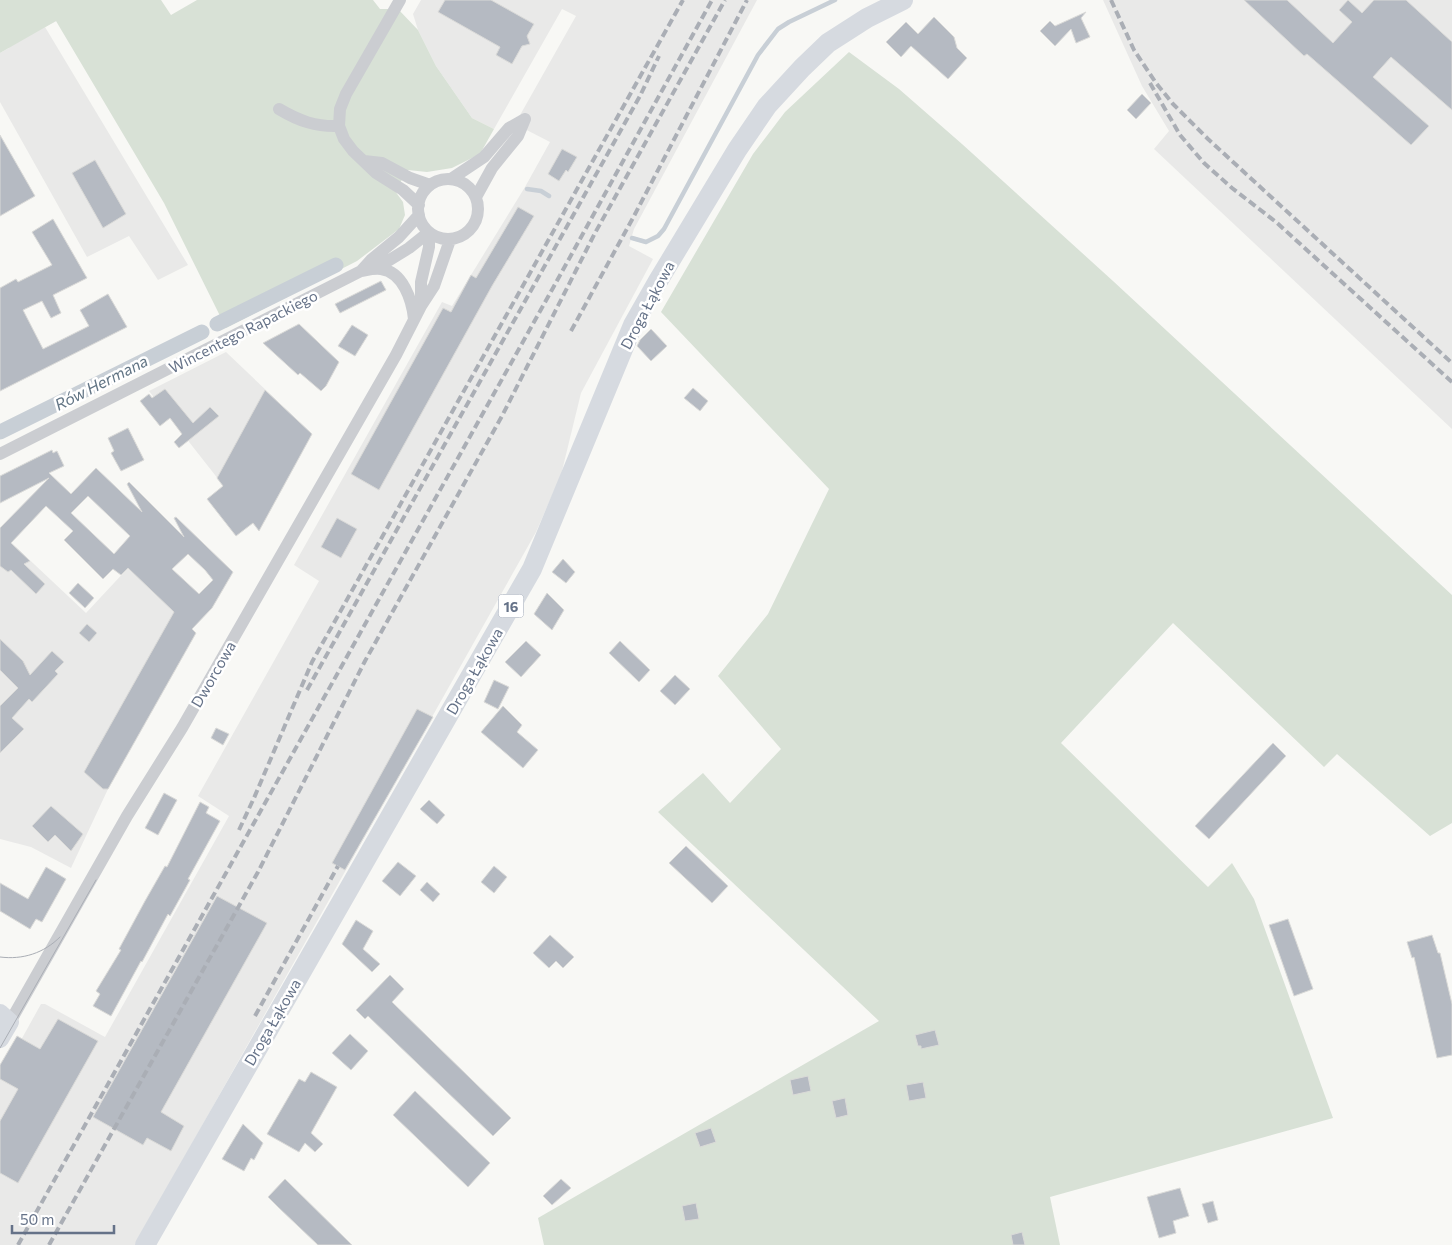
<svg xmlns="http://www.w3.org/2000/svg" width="1452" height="1245" font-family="Commissioner,sans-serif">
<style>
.built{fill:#e9e9e8}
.green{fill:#d8e1d6}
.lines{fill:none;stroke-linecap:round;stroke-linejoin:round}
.stream{stroke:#c8cfd6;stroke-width:4.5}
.canal{stroke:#c8cfd6;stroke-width:15}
.building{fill:#b5bac2;stroke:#dadad8;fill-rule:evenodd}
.street{stroke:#cbcdd1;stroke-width:12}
.secondary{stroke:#d6dae0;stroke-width:18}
.primary{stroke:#d6dae0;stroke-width:20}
.tram{stroke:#aaaeb5;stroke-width:1}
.rail{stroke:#aaaeb5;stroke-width:4;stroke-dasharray:8 4;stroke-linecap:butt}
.labels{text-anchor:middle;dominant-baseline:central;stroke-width:5;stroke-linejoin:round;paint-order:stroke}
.shield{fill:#fff;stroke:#939cac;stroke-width:1}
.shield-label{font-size:14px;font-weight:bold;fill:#657288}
.street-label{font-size:15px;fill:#657288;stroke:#fff}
.water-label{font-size:16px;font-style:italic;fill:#617484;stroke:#fff}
</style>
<rect width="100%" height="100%" fill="#f8f8f5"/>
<!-- built -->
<path class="built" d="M0,0H97L45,27L188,265L158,280L129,236L87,257L0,102V53L9,48L0,34Z
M421,0H757L634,229L629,246L653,259L581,393L561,475L536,532L135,1245H0V1078L41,1004H45L105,1037L229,816L198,796L319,581L294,565L442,302L452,306L525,187L550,142L515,124L576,16L562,9L494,129L472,118L436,66L418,30L413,14Z
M1103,0H1452V429L1154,149L1169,131L1142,86Z
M226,352L312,434L259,531L149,391Z
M0,532L86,613L128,568L196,633L108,789L71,868L31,847L0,839Z"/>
<!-- green -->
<path class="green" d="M0,0H161L171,15L197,0H373L380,9H398L418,30L436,66L472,118L494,129L480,154L452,168L427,172L408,170L395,191L403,202L405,215L399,229L357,261L226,328L164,203L56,21L0,53Z
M849,52L899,89L962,144L1113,281L1452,595V823L1430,836L1337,754L1324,767L1173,623L1061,743L1208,887L1232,863L1254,899L1333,1118L1050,1197L1060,1245H544L538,1218L879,1021L658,812L703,773L730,803L781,749L718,676L768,614L829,489L661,312L753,154L785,112Z"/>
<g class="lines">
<!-- stream -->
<path class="stream" d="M527,189L541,191L549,196
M632,238L646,242L658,236L664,229L758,55L778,29L789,22L835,0"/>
<!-- canal -->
<path class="canal" d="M217,324L336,265
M0,432L202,332"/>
</g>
<!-- building -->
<path class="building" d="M445,0H491L534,24L527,36L530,44L522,46L512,64L496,55L500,47L438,12Z
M1244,0H1287L1333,43L1352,22L1339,10L1348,0L1362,13L1374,0H1406L1452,42V110L1391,57L1373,77L1429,126L1411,145L1307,54L1304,56Z
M1086,12L1081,18L1090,37L1076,43L1071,29L1055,46L1040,31L1050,21L1055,26Z
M934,17L954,37L957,48L967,58L948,79L911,46L901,57L886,42L906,22L918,34Z
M1142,94L1151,103L1136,119L1127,110Z
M0,135L35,196L0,216Z
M562,149L577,157L568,172L566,170L559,181L548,174Z
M95,160L126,214L103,228L72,173Z
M518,207L534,216L492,286L379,490L351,474L443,308L451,312L471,275L476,278Z
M53,219L87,278L53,295L61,313L51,318L42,301L23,310L43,349L89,326L80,310L108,294L127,327L0,391V288L16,279L18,282L52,265L32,232Z
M381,281L386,290L340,313L335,304Z
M299,324L339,362L326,386L321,391L300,373L298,375L263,343Z
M352,325L368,335L355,356L338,346Z
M651,329L667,346L651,361L637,346L640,340Z
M693,388L708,401L700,411L684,398Z
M165,389L193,423L210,407L219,416L179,448L174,442L182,434L170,418L160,426L140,401L149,394L152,398Z
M265,390L312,434L259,531L253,523L236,536L207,499L223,486L217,478Z
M128,428L144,460L121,471L111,453L114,451L108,438Z
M52,450L53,453L57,451L64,466L49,473L71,494L96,468L142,512L127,484L129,482L184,537L174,518L176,517L233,572L212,608L192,629L196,633L108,789H103L84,772L174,612L128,568L121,575L113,569L103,579L64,540L73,531L46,506L11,543L30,561L24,564L45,584L36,594L11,570L8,572L0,566V528L49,478L0,503V476ZM88,496L130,536L114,554L71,513ZM188,554L205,570L213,580L199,594L172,569Z
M337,518L357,529L341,558L321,547Z
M563,559L575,572L566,583L552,572Z
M78,583L94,598L85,608L69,593Z
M547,593L564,610L552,630L534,614Z
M87,624L97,633L89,642L79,633Z
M0,639L23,661L30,675L52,651L64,662L55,671L58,674L32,702L29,699L12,718L24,729L0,753V706L18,688L0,670Z
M526,641L541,655L521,677L505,662Z
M620,641L650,670L639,682L609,653Z
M675,675L690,689L675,705L660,691Z
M494,680L509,687L498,709L484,702Z
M503,706L522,725L517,732L538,750L523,768L481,732Z
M417,709L433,717L345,870L332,863Z
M216,728L229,734L223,745L211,738Z
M1273,743L1286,756L1209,839L1195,826Z
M164,793L177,800L158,835L145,828Z
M429,800L445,815L437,824L420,809Z
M200,802L209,807L206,813L220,821L188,879L190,880L170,916L168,914L142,962L141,961L111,1016L93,1006L100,994L96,991L121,950L119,949L145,901L165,866L167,867Z
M51,806L83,834L71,851L55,835L48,842L32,826Z
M686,846L728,886L712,903L669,863Z
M398,862L416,876L400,896L382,881Z
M494,866L507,877L494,893L481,882Z
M46,867L66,879L42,922L36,919L30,929L0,911V883L28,899Z
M427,882L440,894L433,902L420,890Z
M217,896L267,923L161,1112L184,1126L171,1151L147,1138L143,1145L93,1117Z
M1288,919L1313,989L1294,996L1269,925Z
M356,920L373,931L363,949L380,964L372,972L342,944Z
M550,935L574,957L563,968L556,961L549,968L533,953Z
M1432,935L1438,953H1440L1452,1004V1055L1437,1058L1414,957L1412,958L1407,942Z
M390,975L404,989L392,1002L511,1118L493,1136L368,1016L365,1019L356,1010Z
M58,1019L98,1041L18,1183L0,1173V1121L18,1089L0,1079V1065L17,1036L40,1049Z
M935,1030L939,1045L921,1049V1046H918L915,1035Z
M350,1034L368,1051L351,1070L332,1053Z
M311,1072L337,1087L311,1133L323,1144L315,1152L305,1143L299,1152L267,1134L299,1079L305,1082Z
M808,1076L811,1091L793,1095L790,1080Z
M923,1082L926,1098L909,1101L906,1085Z
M415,1091L490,1163L468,1187L393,1115Z
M845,1098L848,1115L836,1118L832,1101Z
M243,1124L263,1143L254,1160L251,1158L244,1171L222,1159Z
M711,1128L716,1142L700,1147L695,1133Z
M285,1179L352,1245H318L278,1207L268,1197Z
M561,1179L571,1188L552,1205L543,1196Z
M1180,1188L1189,1216L1173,1221L1176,1233L1159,1238L1147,1197Z
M1213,1201L1218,1220L1208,1223L1202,1204Z
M696,1203L699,1219L685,1221L682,1206Z
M1022,1232L1025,1245H1013L1011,1235Z"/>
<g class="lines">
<!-- street -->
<path class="street" d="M400,0L346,94L340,109L339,126L344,139L353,151L376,173L403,190L419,205
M279,109C299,121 316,127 339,126
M364,161L382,163L410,178L430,185
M418 209a30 30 0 1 1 60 0a30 30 0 1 1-60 0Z
M451,179L484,157L509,128L525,119
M476,197L492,168L518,136L525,119
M375,269L409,248L429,232
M361,271C367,270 374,268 381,269C403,272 412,300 414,319
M421,306V282L429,247V232
M0,454L361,271L371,260L399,237L419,215
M10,1022L127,816L182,728L396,355L421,306L434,286L450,240"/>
<!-- secondary -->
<path class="secondary" d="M0,1013L10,1022L0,1039"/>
<!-- primary -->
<path class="primary" d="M145,1245L532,569L633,325L658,281L737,150L767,106L802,68L828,43L867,18L903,0"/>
<!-- tram -->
<path class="tram" d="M0,957C23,960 44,953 60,937
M0,1048L96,880"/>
<!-- rail -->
<path class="rail" d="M1111,0L1134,50L1156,83L1173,104L1208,139L1452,363
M1150,83L1180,135L1204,163L1232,188L1276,222L1452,382
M571,331L634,216L747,0
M307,690L640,96L659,56
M239,830L254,798L312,662L683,0
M255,1016L338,866
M18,1245L553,288L712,0
M49,1245L258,872L365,661L502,416L595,233L725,0"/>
</g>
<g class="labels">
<!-- shield labels -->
<rect class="shield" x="498.5" y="594.5" width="25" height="23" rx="4"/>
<g class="shield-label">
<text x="511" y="606">16</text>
</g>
<!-- street labels -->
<g class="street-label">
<text transform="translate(647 305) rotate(-62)">Droga Łąkowa</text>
<text transform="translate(243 331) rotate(-27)">Wincentego Rapackiego</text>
<text transform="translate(474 671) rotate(-60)">Droga Łąkowa</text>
<text transform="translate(213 674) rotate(-60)">Dworcowa</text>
<text transform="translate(272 1022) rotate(-60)">Droga Łąkowa</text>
</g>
<!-- water labels -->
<g class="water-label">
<text transform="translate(101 382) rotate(-27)">Rów Hermana</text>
</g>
</g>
<!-- scale -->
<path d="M12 1225v8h102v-8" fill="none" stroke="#657288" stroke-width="2.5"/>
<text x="20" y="1225" font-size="15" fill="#657288" stroke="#ffffff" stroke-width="4" paint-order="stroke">50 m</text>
</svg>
